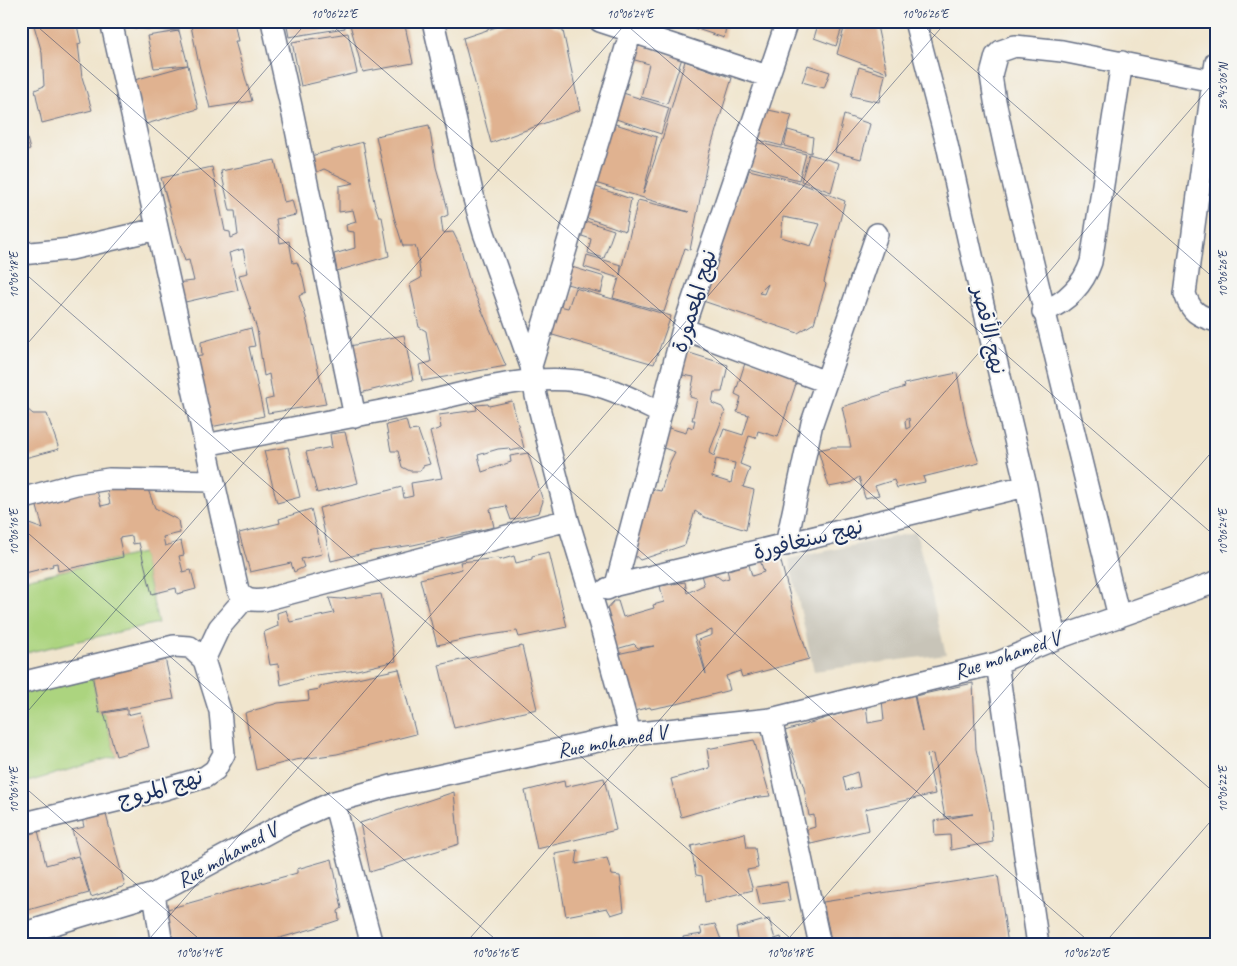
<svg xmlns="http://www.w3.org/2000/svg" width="1237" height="966" font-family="Caveat,'Playpen Sans Arabic',sans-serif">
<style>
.industrial{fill:#c8c4b8}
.green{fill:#acd47f;stroke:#64826e}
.building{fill:#e0b290;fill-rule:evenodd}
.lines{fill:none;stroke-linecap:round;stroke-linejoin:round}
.minor-casing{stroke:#666f85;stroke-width:24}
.minor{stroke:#fff;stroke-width:21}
.ticks{fill:none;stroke:#1b2f5e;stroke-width:1;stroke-opacity:0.45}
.labels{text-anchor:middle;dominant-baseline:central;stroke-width:4;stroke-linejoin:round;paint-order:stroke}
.street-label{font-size:21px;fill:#1b2f5e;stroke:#f6f6f2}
.neatline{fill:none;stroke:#1b2f5e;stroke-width:2}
.ticks-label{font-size:12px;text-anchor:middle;fill:#1b2f5e}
</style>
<rect width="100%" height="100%" fill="#f6f6f2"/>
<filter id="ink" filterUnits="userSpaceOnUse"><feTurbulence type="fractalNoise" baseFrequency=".02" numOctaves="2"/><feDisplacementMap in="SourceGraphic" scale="10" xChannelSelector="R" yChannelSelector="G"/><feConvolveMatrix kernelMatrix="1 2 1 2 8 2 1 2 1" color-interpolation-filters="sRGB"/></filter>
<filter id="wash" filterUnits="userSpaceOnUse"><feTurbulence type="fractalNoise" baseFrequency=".0096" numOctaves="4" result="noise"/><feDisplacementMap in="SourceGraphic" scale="20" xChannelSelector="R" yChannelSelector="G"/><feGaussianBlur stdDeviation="1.12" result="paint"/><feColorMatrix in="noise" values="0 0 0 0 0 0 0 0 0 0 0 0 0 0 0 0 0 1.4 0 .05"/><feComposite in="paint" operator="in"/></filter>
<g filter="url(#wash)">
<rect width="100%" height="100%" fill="#f0e5cd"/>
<!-- industrial -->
<path class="industrial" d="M916,532L946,654L814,671L789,559Z"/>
<!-- green -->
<path class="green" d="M142,553L158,623L21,654V580Z
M92,674L99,712L104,713L116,756L21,784V693Z"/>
<g id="blocks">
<!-- building -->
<path class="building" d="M37,21H76L81,43L78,44L82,77L92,110L42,123L35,90L44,86L42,53L33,22Z
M119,21H178L179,31L135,28L132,23L120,26Z
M190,21H234L238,41H235L252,101L210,108L199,65Z
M286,21H344L345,28L289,37Z
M349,21H404L413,63L363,72Z
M514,21H544L563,31L580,110L491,143L463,38Z
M673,21H727L724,38Z
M819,21H844L836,46L814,38Z
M846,21H876L887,73L837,54Z
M179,31L188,65L154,68L147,36Z
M348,33L357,73L301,86L292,42Z
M633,42L682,58L667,104L641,97L649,64L628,58Z
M685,61L732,78L709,153L690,250L685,248L664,312L613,298L619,278L584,267L587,255L621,265L620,275L638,200L689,212L592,182L609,122L657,137L643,194L663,136Z
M188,65L198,109L146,124L131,81Z
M808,65L830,72L824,88L802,82Z
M859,67L885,75L879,102L851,96Z
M620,92L669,108L661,134L613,118Z
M759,108L792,115L782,146L751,138Z
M21,114L30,150L21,152Z
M844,115L870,124L861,159L835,152Z
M429,125L436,167L447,206L448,215L441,218L443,233L453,232L460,246L470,283L506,366L422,381L419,365L431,362L426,331L419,327L410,284L421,278L417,252L415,246H403L394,217L376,136Z
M788,130L813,137L811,153L784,146Z
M363,142L374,202L379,217H382L389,256L337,271L334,254L355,248L354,232L347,231L346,225L356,222L353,210L339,212V186L354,183L324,169L315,173L311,156Z
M755,142L806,154L799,180L749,167Z
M809,154L839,163L831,192L801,181Z
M275,160L284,202L292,200L296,215L276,219L280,243L289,241L293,263L297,262L303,278L306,292L299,296L306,317L326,404L268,413L265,400L273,398L269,374L264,376L257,329L239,275L248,273L243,249L229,253L238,290L181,303L175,283L194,281L189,260L185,261L173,222L161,178L212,167L225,231L230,232L231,238L238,235L235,211H230L221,171Z
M749,170L795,181L845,201L824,282L826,284L814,323L798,333L700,300L731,201L738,203L741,183L746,181ZM783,217L820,224L811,246L781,237ZM768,284L764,294L759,293Z
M590,185L631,199L625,231L581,216Z
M579,219L614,230L604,258L588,253L591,239L576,234Z
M565,265L605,277L601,293L559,282Z
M575,288L671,316L654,364L549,334L555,305L568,308Z
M251,328L255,346L249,347L264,416L206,428L191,357L202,356L201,342Z
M404,335L413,380L360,393L350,346Z
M683,351L728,365L722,392H714L712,403L722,407L725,412L709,453L714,456L724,429L743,435L749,415L737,412L741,397L735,394L746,360L799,375L778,437L758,431L756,438L749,436L740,464L750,468L743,487L754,490L746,530L704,517L695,511L685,545L640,560L629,550L645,488L661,491L670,462L675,452L658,446L662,426L686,433L688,426L693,428L695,420H692L697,399L690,397L694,377L683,375L678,397L671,393ZM716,459L735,463L731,483L712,477Z
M957,373L967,425L979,463L923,477L925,482L897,488L894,480L875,486L879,495L865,498L859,477L850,483L829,487L818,450L832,447H851L842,407L905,387L904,384ZM909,418L910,427L906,429L905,421Z
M512,401L524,448L510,451L509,448L498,449L478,455L482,472L511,462L510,456L528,453L543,501L539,513L511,520L506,506L490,509L494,527L413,545L372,551L331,561L319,508L402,487L404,498L413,496L411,483L442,478L430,432L441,428L439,415L477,410L476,405L488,404L489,406Z
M21,404L33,414H47L59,449L21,459Z
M406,420L409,431L418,430L430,464L423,466L420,471H410L402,467L398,451H391L386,425Z
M345,432L358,483L317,493L306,452L332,447L330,434Z
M288,447L300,497L277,503L264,451Z
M95,483L101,506L110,504L106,486L147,487L155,508L178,520L180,533L163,537L165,546L181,541L184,555L179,556L183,572L191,570L196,589L177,594L176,588L152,594L139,543L133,544L132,536L119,538L123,557L58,571L57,563L52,564L53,566L21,574V501H23L29,524L43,529L36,503Z
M311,509L322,554L301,559L304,567L294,572L291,563L250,572L239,533L280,523L279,519Z
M549,552L567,627L519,637L517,631L477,637L437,645L420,579L462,569L460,562L499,558L500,560L514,556L516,563L532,559V556Z
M779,554L793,608L809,659L742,677L740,671L726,676L730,690L681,703L651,709L650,707L634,711L617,654L654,646L638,648L634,644L613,650L604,612L614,601H618L623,617L654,608L653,605L664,602L660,586L685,582L687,593L704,585L701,575L713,573L722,580L729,578L727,570L734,568L733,566L748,561L752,576L764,572L760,560ZM712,630V635L698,640L706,674L694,636Z
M381,594L396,661L357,670L316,675L281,685L278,664L270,665L264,632L278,626L277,613L286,610L290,622L334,613L329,598L341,599Z
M522,646L537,709L454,728L439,665Z
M165,658L174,699L99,713L92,674Z
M399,669L416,734L337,754L295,760L256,770L245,713L278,703L309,700L308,691L320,689V686Z
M973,683L976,749L990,811L993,842L951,850L950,835L935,836L934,821L973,814L945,817L933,754L927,755L935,794L865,809L869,830L811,844L805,830L815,827L814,815L809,816L804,788L785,731L845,712L843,708L866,703L868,723L884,720L882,700L913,691L922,732L915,696ZM857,772L860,787L846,790L843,777Z
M127,709V715L140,712L149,747L116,756L104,713Z
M754,740L770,796L741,799L681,817L671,779L710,768L707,749Z
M604,778L616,830L537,849L525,791L564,781L565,787Z
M454,792L459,844L370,872L360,823Z
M104,807L125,886L91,897L72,830L84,827L81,813Z
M37,826L46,865L78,856L89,893L21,912V827Z
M745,833L747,848H755L758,868L747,870L753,890L705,902L702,876L696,875L691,846Z
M578,850L576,864L607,858L612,875L620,876L624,911L611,915L607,908L566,916L555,854Z
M332,859L342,908L338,911L339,920L315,928L255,945H172L164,910L297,873V869Z
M998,875L1008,945H832L823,902Z
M787,882L790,900L760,904L756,887Z
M769,919L775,939L781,937L783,945H739L736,928Z
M715,924L723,945H684L683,937L702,934L700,927Z
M627,938L629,945H605V944Z"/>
</g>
</g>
<g filter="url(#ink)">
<use href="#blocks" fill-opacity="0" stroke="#666f85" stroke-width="1"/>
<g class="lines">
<defs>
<path id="minor" d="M111,21L238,590C244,601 253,601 264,600L568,520
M272,21L293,115L355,417
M433,21L472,192L484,233L531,366L536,396L568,520L602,631L630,734
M600,21L767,76
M915,21L946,140L987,322L1026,486L1055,639
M1213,81L1185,294C1191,312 1198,316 1216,321
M21,254L71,249L157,229
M1043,312C1066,302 1083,286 1091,262L1122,62
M683,329L826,382
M531,366L634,21
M205,445C275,432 346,418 417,404C467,393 526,374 577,381C607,385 634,400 661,413
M21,499L76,484L109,479L213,481
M786,545L812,423L877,234
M616,585L683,329L787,21
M607,589L616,585L1026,486
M1119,617L1008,161L995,101L991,75L996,56L1001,51L1015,46L1062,51L1213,81L1216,62
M204,660L219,628L245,598
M997,663L1038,945
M21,683L174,646L190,647L204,660
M771,719L820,945
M334,802L372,945
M21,824L165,789L205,777L215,770L224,754L220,711L204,660
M154,894L162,945
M21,934L154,894L284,824L334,802L391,786L630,734L771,719L997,663L1055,639L1216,582"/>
</defs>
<!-- minor casing -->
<use href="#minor" class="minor-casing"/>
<!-- minor -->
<use href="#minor" class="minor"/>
</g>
</g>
<!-- ticks -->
<path class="ticks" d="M31,21L1093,945M327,21L1216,794M622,21L1216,537M918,21L1216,280M1214,21L1216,23M21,270L798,945M21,351L308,21M21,527L502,945M21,719L628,21M21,784L206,945M144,945L947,21M464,945L1216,80M783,945L1216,447M1103,945L1216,815"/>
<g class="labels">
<!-- street labels -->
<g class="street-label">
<text transform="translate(694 301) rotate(-73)">نهج المعمورة</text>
<text transform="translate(989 330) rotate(77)">نهج الأقصر</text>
<text transform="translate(808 539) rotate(-14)">نهج سنغافورة</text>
<text transform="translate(1007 655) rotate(-19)">Rue mohamed V</text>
<text transform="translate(612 741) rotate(-10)">Rue mohamed V</text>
<text transform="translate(160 788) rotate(-16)">نهج المروج</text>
<text transform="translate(227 855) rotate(-29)">Rue mohamed V</text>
</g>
</g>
<!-- margin -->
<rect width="1237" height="966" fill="none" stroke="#f6f6f2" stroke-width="55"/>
<rect x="28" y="28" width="1182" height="910" class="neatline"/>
<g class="ticks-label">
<text x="334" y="18">10°06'22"E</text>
<text x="630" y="18">10°06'24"E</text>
<text x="925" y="18">10°06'26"E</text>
<text transform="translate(1223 87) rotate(-90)" y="4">36°45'06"N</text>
<text transform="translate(1223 274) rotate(-90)" y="4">10°06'26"E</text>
<text transform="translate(14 275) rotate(-90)" y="4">10°06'18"E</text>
<text transform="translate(1223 532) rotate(-90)" y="4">10°06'24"E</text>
<text transform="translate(14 532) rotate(-90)" y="4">10°06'16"E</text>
<text transform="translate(1223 789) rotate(-90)" y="4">10°06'22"E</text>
<text transform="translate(14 790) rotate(-90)" y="4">10°06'14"E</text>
<text x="199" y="957">10°06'14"E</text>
<text x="495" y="957">10°06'16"E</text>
<text x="790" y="957">10°06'18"E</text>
<text x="1086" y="957">10°06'20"E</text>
</g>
</svg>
